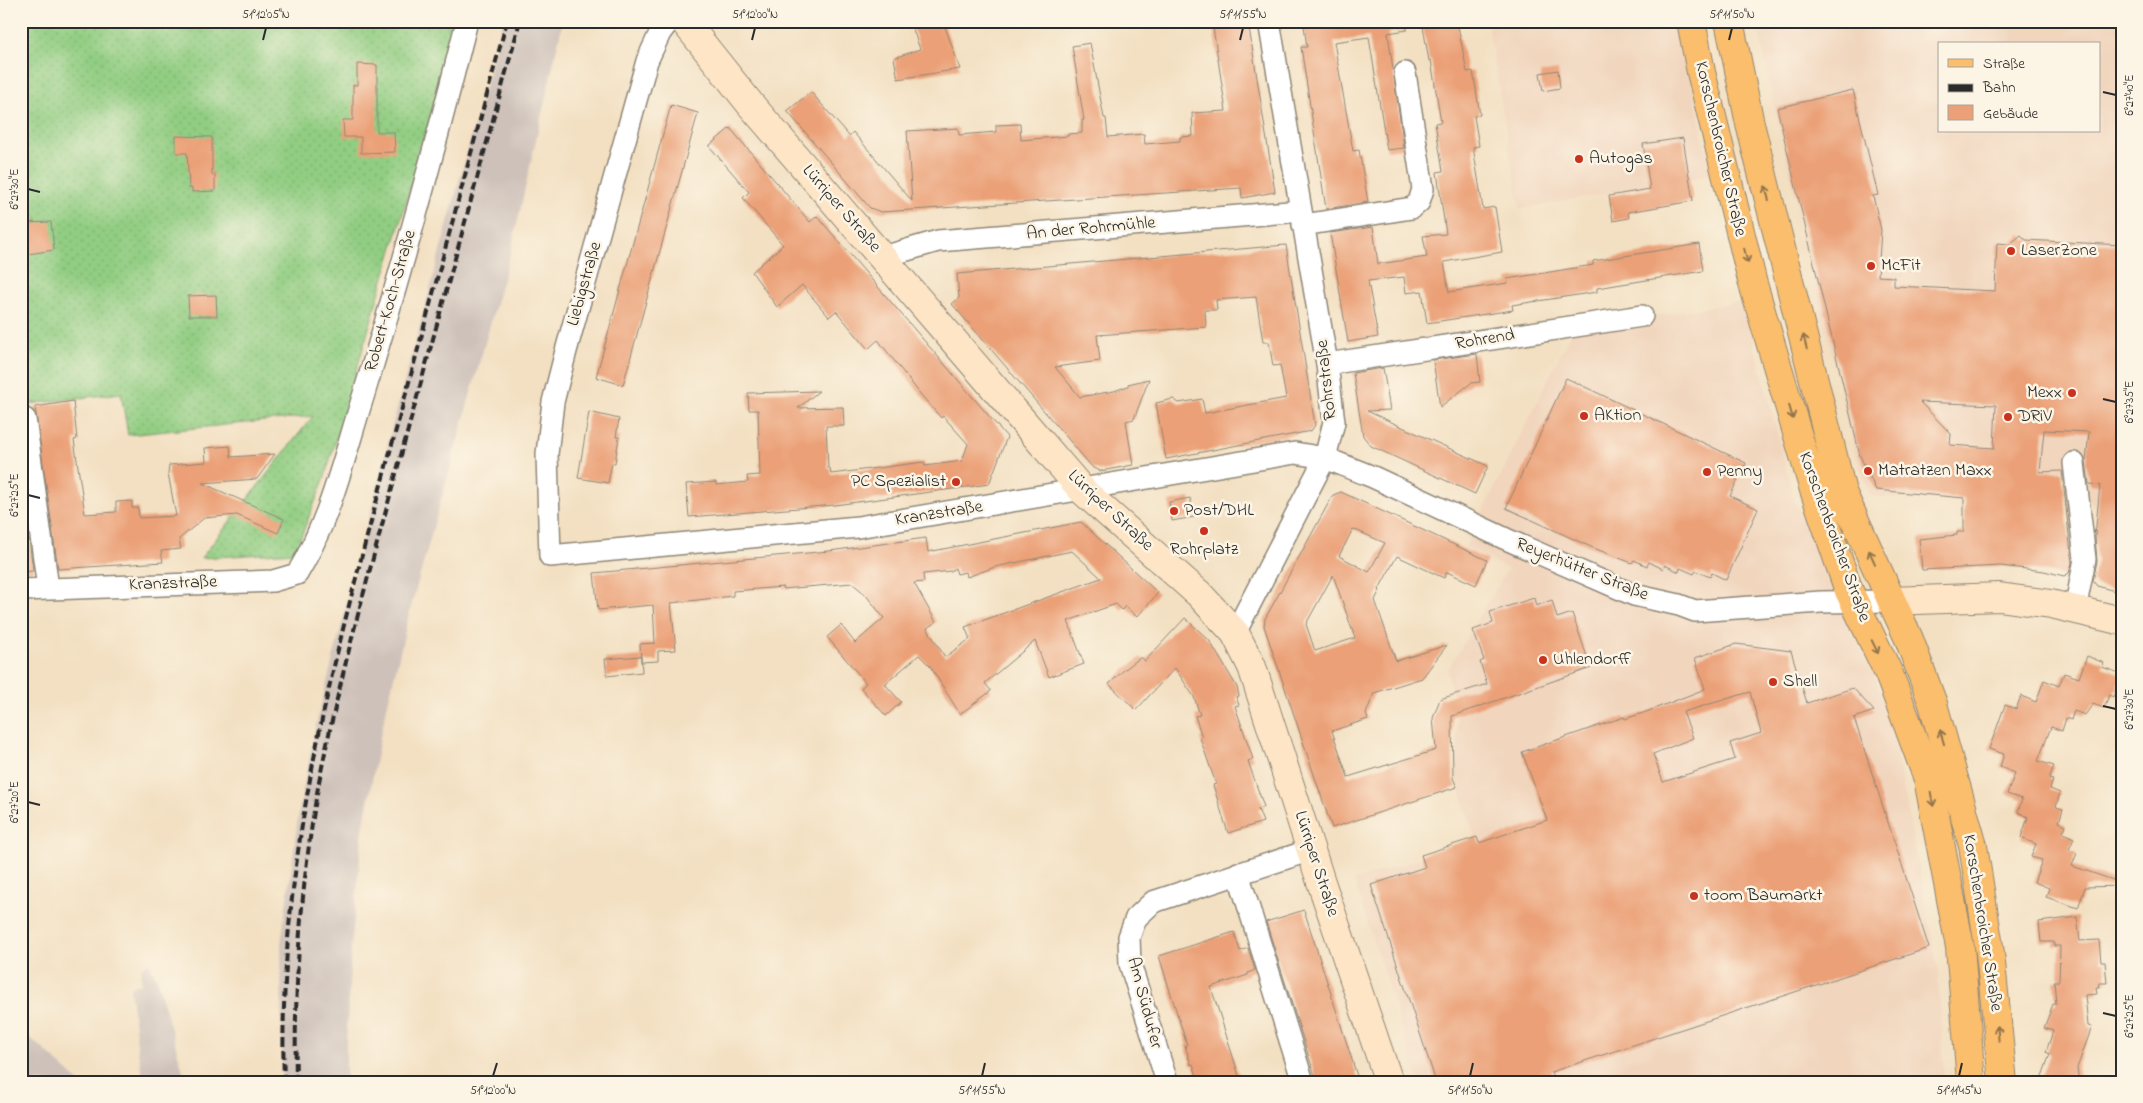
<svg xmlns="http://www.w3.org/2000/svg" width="2143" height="1103" font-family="'Indie Flower',sans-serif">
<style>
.built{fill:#f1d5bd;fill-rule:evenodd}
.railway{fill:#cec1ba}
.garden{fill:url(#garden-dots);stroke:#5e7c56}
.building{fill:#eba077;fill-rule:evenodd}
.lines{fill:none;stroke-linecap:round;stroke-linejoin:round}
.street-casing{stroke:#8f8676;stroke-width:24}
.secondary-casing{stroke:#8f8676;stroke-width:30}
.primary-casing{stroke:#8f8676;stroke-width:30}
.street{stroke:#fff;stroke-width:21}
.secondary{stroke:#fde5c5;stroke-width:28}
.primary{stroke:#fabe6d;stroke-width:28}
.rail{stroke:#2b2b2b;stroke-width:4;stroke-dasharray:8 4;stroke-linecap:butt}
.oneway{stroke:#92744c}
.ticks{fill:none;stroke:#2b2b2b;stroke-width:2}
.poi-dot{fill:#c8321e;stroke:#fcf5e5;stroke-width:2}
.labels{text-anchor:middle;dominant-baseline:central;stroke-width:5;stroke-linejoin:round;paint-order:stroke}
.street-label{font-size:18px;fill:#2b2b2b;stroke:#fcf5e5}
.poi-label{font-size:18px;fill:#2b2b2b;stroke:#fcf5e5;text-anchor:start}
.neatline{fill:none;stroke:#2b2b2b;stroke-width:2}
.ticks-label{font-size:12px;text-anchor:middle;fill:#2b2b2b}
</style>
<defs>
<pattern id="garden-dots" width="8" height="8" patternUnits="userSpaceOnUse" patternTransform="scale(1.25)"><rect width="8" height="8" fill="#91cd82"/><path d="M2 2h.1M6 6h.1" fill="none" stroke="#7db070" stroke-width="1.8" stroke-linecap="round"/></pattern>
</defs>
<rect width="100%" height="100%" fill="#fcf5e5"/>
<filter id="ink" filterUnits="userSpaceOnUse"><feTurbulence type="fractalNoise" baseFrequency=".02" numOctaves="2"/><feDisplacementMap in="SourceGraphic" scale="10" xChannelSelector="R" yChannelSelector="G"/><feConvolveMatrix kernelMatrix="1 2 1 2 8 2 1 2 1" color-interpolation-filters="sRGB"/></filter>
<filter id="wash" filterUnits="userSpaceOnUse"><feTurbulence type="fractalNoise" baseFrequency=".0096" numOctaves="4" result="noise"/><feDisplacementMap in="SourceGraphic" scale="20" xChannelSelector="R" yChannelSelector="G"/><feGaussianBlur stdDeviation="1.12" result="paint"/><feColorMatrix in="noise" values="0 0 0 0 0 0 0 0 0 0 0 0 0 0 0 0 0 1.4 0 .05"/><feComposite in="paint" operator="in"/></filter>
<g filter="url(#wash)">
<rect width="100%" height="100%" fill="#f3e0c2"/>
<!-- built -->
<path class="built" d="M1487,21H1680L1710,175L1520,209Z
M1757,21H2122V508L2094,506L2067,469L2040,472L2042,505L1871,496L1856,458L1771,92ZM1939,44H2099V131H1939Z
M1743,301L1796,506L1888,707L1938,970L1944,1082H1419L1354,881L1476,840L1456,778L1457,715L1447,671L1508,569L1465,548L1572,331Z"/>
<!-- railway -->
<path class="railway" d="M503,21H563L511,250L409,614L380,737L363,829L351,948L346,1044V1082H282L281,944L299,811L316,725L394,420Z
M149,963L157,980L186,1082H144L138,1052L130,987L141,984L142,967Z
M21,1031L40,1046L79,1082H21Z"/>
<!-- garden -->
<path class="garden" d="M21,21H457L422,146H420L415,163L417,165L325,477L295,552L201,558L313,416L128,435L121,393L21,405V221H37L21,186Z"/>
<g id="blocks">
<!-- building -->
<path class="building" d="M910,21H943L960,69L898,79L894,58L920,49Z
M1212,21H1248L1275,192L1242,198L1241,188L881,212L870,208L787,111L811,92L849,136L853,132L912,201L907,131L958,128L959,135L996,132V125L1020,124L1021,140L1068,136V134L1082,133V120H1084L1072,46L1090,43L1104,118H1106L1108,137L1144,134L1145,144L1180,141V137L1193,136L1192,113L1226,111Z
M1307,21H1406L1407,30L1388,33L1404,148L1387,150L1369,37L1334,42L1353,151L1359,150L1368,202L1326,209L1301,47H1307L1304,26H1307Z
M1422,21H1457L1467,72L1473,71L1480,115L1474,116L1479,146L1473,147L1483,209L1495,207L1502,252L1444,262L1449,292L1508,283L1507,279L1593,265V261L1699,244L1703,271L1597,288V292L1512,305L1513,310L1427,323L1422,291L1406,293L1404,277L1368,281L1378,337L1348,342L1330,233L1373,227L1378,264L1427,257L1423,236L1446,234L1437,172L1443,171L1435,123L1441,122L1431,60L1429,61Z
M357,64L377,65V132H394L395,152L361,153V137H344L343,120H353V85H357Z
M1558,70L1560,88L1543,91L1540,73Z
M1853,90L1878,195L1873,196L1881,230L1878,276L1894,277V286L1995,291L1997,243L2010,244L2021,235L2026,240L2122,245V593L2097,586L2093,581L2097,561L2095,536L2100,485L2089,484L2086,461L2089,432L2044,430L2040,472L2062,471L2072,563L2069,573L2064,576L2044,571L2000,566L1922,570L1919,539L1957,535V532H1964V498L1876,490L1860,456L1777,108ZM1920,402L1996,405L1994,448L1950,445L1951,434Z
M671,105L698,113L623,385L596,377Z
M730,128L810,222L817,216L1007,437L989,484L835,505L689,517L686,484L716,482V485L748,482L747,476L760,475L758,410H749L748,393L819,391L798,408L843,407L844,426H826L828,468H830L831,474L924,462L925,466L962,461L968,444L943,416L941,418L921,395L878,340L868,349L836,311L829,317L802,285L777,307L752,272L783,245L743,198L749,192L709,146Z
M176,136L212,137V175L215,174V191L192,192V188H189L187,153H176Z
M1683,138L1693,201L1628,212L1629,218L1613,221L1609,196L1650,189L1643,144Z
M51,222L54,250L28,254L26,223Z
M1286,245L1315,425L1311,431L1166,459L1156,403L1173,399L1179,403L1202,399L1205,413L1286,398L1280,365L1273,366L1269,342H1263L1256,297L1216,300L1217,310H1205L1206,327L1097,335L1100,361L1055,367L1080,397L1114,391L1128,386V384L1149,379L1134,419L1126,421L1133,465L1101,471L1093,468L952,304L959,298L957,274Z
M216,295L217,316H189L188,296Z
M1477,354L1480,382L1471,383L1440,407L1433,360Z
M1383,368L1390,410L1367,411L1488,466L1475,494L1371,446L1363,436L1353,373Z
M1566,378L1746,463L1730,496L1758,509L1726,580L1712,573L1710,577L1696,571L1694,574L1680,568L1679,572L1665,565L1663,569L1649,562L1647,566L1634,560L1632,563L1591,547L1506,508Z
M73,401L77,439L74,440L85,514L116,512V502L132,501V508H138L139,518L176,516L168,473L169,465L206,462L205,448L230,446L231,457L275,454L257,479L202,483L284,519L278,533L237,515L204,518L179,539L181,549L161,551L163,562L58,569L35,407Z
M589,412L619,419L616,437H619L615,463H612L608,483L578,478Z
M1341,492L1487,560L1476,585L1447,572L1444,578L1397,556L1379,589L1380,590L1375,600L1396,661L1447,645L1422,678L1374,693L1366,714L1368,719L1332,731L1348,777L1436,750L1433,718L1440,699L1487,684L1480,662L1484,660L1473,630L1493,623L1490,612L1534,598L1536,606L1552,600L1557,618L1572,613L1591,668L1452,716L1453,778L1457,787L1332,828L1264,626L1265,619L1333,495ZM1353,529L1385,543L1369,572L1339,556ZM1333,575L1355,638L1315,651L1306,624Z
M1190,498L1194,517L1172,521L1169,502Z
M1081,522L1158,593L1137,617L1125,606L1122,610L1116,604L1068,621L1084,664L1049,677L1035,641L985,683L991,691L960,714L930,666L919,655L885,684L901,702L886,716L861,688L866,683L827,637L841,625L855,643L884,618L865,594L852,583L783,589V587L733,591V596L671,603L676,650L658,651V661L641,662L640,644L655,643L653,605L598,610L594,573L829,551L926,538L928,552ZM1072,551L1101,578L965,627L970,639L945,657L927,628L936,622L914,583L924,582L923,574L951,571L955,568L957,574L966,572L967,577L995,567Z
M21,539H29L33,571L21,572Z
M1185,618L1209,640L1237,687L1239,696L1236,697L1239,705L1235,706L1253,759L1248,761L1264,807L1258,809L1263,822L1228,833L1213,785L1216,784L1200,738L1202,737L1195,716L1200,715L1194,697L1175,668L1136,710L1109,684L1124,670L1141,657L1145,661Z
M1736,644L1791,651L1807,703L1853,688L1874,711L1854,718L1929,948L1551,1072L1554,1082H1436L1371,885L1425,867L1421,855L1477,837L1479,843L1547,820L1522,752L1624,717L1625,719L1646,712L1705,689L1695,658ZM1750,692L1761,733L1730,743L1735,759L1663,782L1653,754L1693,738L1683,712Z
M641,656L642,672L607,676L605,659Z
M2087,656L2104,663L2102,667L2122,674L2113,697L2109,695L2104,708L2093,704L2085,715L2074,711L2071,720L2066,718L2062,731L2051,727L2038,761L2054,766L2049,779L2053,780L2050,789L2060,793L2056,807L2063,809L2059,822L2066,825L2063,833L2074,838L2069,850L2077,853L2072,866L2122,883V886L2085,887L2078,908L2046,897L2049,888L2034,882L2042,860L2031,857L2036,844L2021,838L2028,817L2018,812L2022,799L2007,794L2015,773L2000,767L2004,754L1989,749L2005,705L2016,709L2021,696L2036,702L2044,680L2059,686L2064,673L2079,678Z
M1304,910L1331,994L1359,1082H1317L1299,1026L1266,922Z
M2077,917L2080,941L2099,940L2101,962H2105L2107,983H2099L2100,987H2096L2097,994L2085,995L2088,1026L2092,1027L2077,1068L2079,1082H2040L2050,1054L2046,1052L2053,1031L2044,1028L2053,1004H2056L2054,981H2059L2060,946H2054V942H2041L2039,922Z
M1234,932L1240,951L1248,948L1255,970L1248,973V975L1211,987L1241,1082H1199L1193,1064L1191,1065L1185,1045H1187L1159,956Z"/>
</g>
</g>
<g filter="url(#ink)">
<use href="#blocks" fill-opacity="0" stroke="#8f8676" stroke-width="1"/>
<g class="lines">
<defs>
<path id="street" d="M669,21L660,33L647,61L566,351L553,402L547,454L550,556L858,527L1295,453L1325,458L1373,477L1506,539L1634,595L1679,605L1695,611L1821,602L1891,601
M1303,225L1412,208L1419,202L1423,189L1405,73
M883,257L938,241L1301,211
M1327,364L1642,316
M25,419L48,588
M2074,463L2085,559L2075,610
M21,590L273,581L297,574C330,520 344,457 363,397C401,273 435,148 467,21
M1235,633L1325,458L1334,422L1327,364L1269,21
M1238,873L1303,1082
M1167,1082L1130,964L1129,937L1136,918L1153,902L1311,850"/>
<path id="secondary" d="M684,21L751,105L1083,491L1199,594L1235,633L1252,667L1321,882L1389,1082
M1891,601L1999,597L2051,604L2122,621"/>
<path id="primary" d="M1691,21L1701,72L1753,284L1814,490L1849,591L1889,674L1928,779L1960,947L1971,1082
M1729,21L1750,124L1842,492L1909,639L1933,704L1973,846L1990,953L2003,1082"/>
</defs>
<!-- street casing -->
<use href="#street" class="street-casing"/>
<!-- secondary casing -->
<use href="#secondary" class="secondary-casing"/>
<!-- primary casing -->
<use href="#primary" class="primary-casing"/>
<!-- street -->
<use href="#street" class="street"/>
<!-- secondary -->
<use href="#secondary" class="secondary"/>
<!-- primary -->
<use href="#primary" class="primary"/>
<!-- rail -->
<path class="rail" d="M284,1082C277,867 332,664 388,459C428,313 467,167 507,21
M296,1082C294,982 301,881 319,782C341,670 373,559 403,448C442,306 481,164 520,21"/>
</g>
<!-- one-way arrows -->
<defs><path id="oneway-shaft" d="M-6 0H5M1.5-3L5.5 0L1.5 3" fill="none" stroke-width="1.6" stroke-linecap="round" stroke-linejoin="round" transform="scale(1.25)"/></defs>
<g class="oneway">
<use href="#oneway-shaft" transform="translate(1767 193) rotate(-104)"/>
<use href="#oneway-shaft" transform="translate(1746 256) rotate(76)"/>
<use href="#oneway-shaft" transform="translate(1805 342) rotate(-104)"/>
<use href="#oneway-shaft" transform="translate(1791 412) rotate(74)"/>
<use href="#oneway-shaft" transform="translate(1872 557) rotate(-114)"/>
<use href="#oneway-shaft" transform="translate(1875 647) rotate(64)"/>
<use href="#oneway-shaft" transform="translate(1942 737) rotate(-106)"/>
<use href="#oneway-shaft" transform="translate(1932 799) rotate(79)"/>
<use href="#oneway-shaft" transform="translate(1998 1033) rotate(-95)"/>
</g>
</g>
<!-- ticks -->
<path class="ticks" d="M263,40L266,28M752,40L755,28M1240,40L1243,28M1729,40L1732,28M2103,92L2116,95M28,189L40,192M2103,399L2116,402M28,495L40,498M2103,706L2116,709M28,802L40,805M2103,1013L2116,1016M493,1076L497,1063M982,1076L985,1063M1470,1076L1473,1063M1959,1076L1962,1063"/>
<!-- markers -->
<g class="poi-dot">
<circle cx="1579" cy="159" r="5"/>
<circle cx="2011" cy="251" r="5"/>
<circle cx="1871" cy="266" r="5"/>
<circle cx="2072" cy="393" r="5"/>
<circle cx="1584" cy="416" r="5"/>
<circle cx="2008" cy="417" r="5"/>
<circle cx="1868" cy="471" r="5"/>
<circle cx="1707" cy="472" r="5"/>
<circle cx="956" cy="482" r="5"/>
<circle cx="1174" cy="511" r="5"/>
<circle cx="1204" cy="531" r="5"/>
<circle cx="1543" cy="660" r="5"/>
<circle cx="1773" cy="682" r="5"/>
<circle cx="1694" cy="896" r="5"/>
</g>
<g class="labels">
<!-- street labels -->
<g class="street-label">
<text transform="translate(1720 149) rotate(77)">Korschenbroicher Straße</text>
<text transform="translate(841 209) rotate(49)">Lürriper Straße</text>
<text transform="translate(1091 229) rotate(-5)">An der Rohrmühle</text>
<text transform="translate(585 284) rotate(-74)">Liebigstraße</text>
<text transform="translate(391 301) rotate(-74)">Robert-Koch-Straße</text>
<text transform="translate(1485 340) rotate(-9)">Rohrend</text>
<text transform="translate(1327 380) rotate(-96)">Rohrstraße</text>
<text transform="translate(1110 511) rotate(43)">Lürriper Straße</text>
<text transform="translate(939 514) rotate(-9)">Kranzstraße</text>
<text transform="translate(1834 537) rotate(70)">Korschenbroicher Straße</text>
<text transform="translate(1582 570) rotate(22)">Reyerhütter Straße</text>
<text transform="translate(173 584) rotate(-2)">Kranzstraße</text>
<text transform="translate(1316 864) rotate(72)">Lürriper Straße</text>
<text transform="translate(1982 923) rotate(81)">Korschenbroicher Straße</text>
<text transform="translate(1144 1003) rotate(75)">Am Südufer</text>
</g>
<!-- poi labels -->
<g class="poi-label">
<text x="1589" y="159">Autogas</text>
<text x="2021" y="251">LaserZone</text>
<text x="1881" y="266">McFit</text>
<text x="2062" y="393" text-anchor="end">Mexx</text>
<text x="1594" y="416">AKtion</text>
<text x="2018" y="417">DRiV</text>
<text x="1878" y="471">Matratzen Maxx</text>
<text x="1717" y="472">Penny</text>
<text x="946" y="482" text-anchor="end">PC Spezialist</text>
<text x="1184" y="511">Post/DHL</text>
<text x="1204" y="550" text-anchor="middle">Rohrplatz</text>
<text x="1553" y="660">Uhlendorff</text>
<text x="1783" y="682">Shell</text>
<text x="1704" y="896">toom Baumarkt</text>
</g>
</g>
<!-- margin -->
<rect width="2143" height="1103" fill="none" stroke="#fcf5e5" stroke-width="55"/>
<!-- legend -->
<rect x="1938" y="42" width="162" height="90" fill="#fcf5e5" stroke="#a8a49b"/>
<rect x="1948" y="59" width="25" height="8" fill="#fabe6d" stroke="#a8a49b"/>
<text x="1983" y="68" font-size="15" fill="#2b2b2b">Straße</text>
<rect x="1948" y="84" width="25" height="8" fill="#2b2b2b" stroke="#a8a49b"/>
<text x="1983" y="92" font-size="15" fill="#2b2b2b">Bahn</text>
<rect x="1948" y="105" width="25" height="15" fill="#eba077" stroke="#a8a49b"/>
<text x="1983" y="118" font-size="15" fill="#2b2b2b">Gebäude</text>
<rect x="28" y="28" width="2088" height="1048" class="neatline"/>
<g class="ticks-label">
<text x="266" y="18">51°12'05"N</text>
<text x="755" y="18">51°12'00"N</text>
<text x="1243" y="18">51°11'55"N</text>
<text x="1732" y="18">51°11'50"N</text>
<text transform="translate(2129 95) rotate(-90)" y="4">6°27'40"E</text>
<text transform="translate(14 189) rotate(-90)" y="4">6°27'30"E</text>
<text transform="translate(2129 402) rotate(-90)" y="4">6°27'35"E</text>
<text transform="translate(14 495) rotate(-90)" y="4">6°27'25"E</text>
<text transform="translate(2129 709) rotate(-90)" y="4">6°27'30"E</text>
<text transform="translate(14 802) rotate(-90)" y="4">6°27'20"E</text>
<text transform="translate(2129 1016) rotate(-90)" y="4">6°27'25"E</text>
<text x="493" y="1094">51°12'00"N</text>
<text x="982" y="1094">51°11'55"N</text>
<text x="1470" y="1094">51°11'50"N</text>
<text x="1959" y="1094">51°11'45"N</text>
</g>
</svg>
